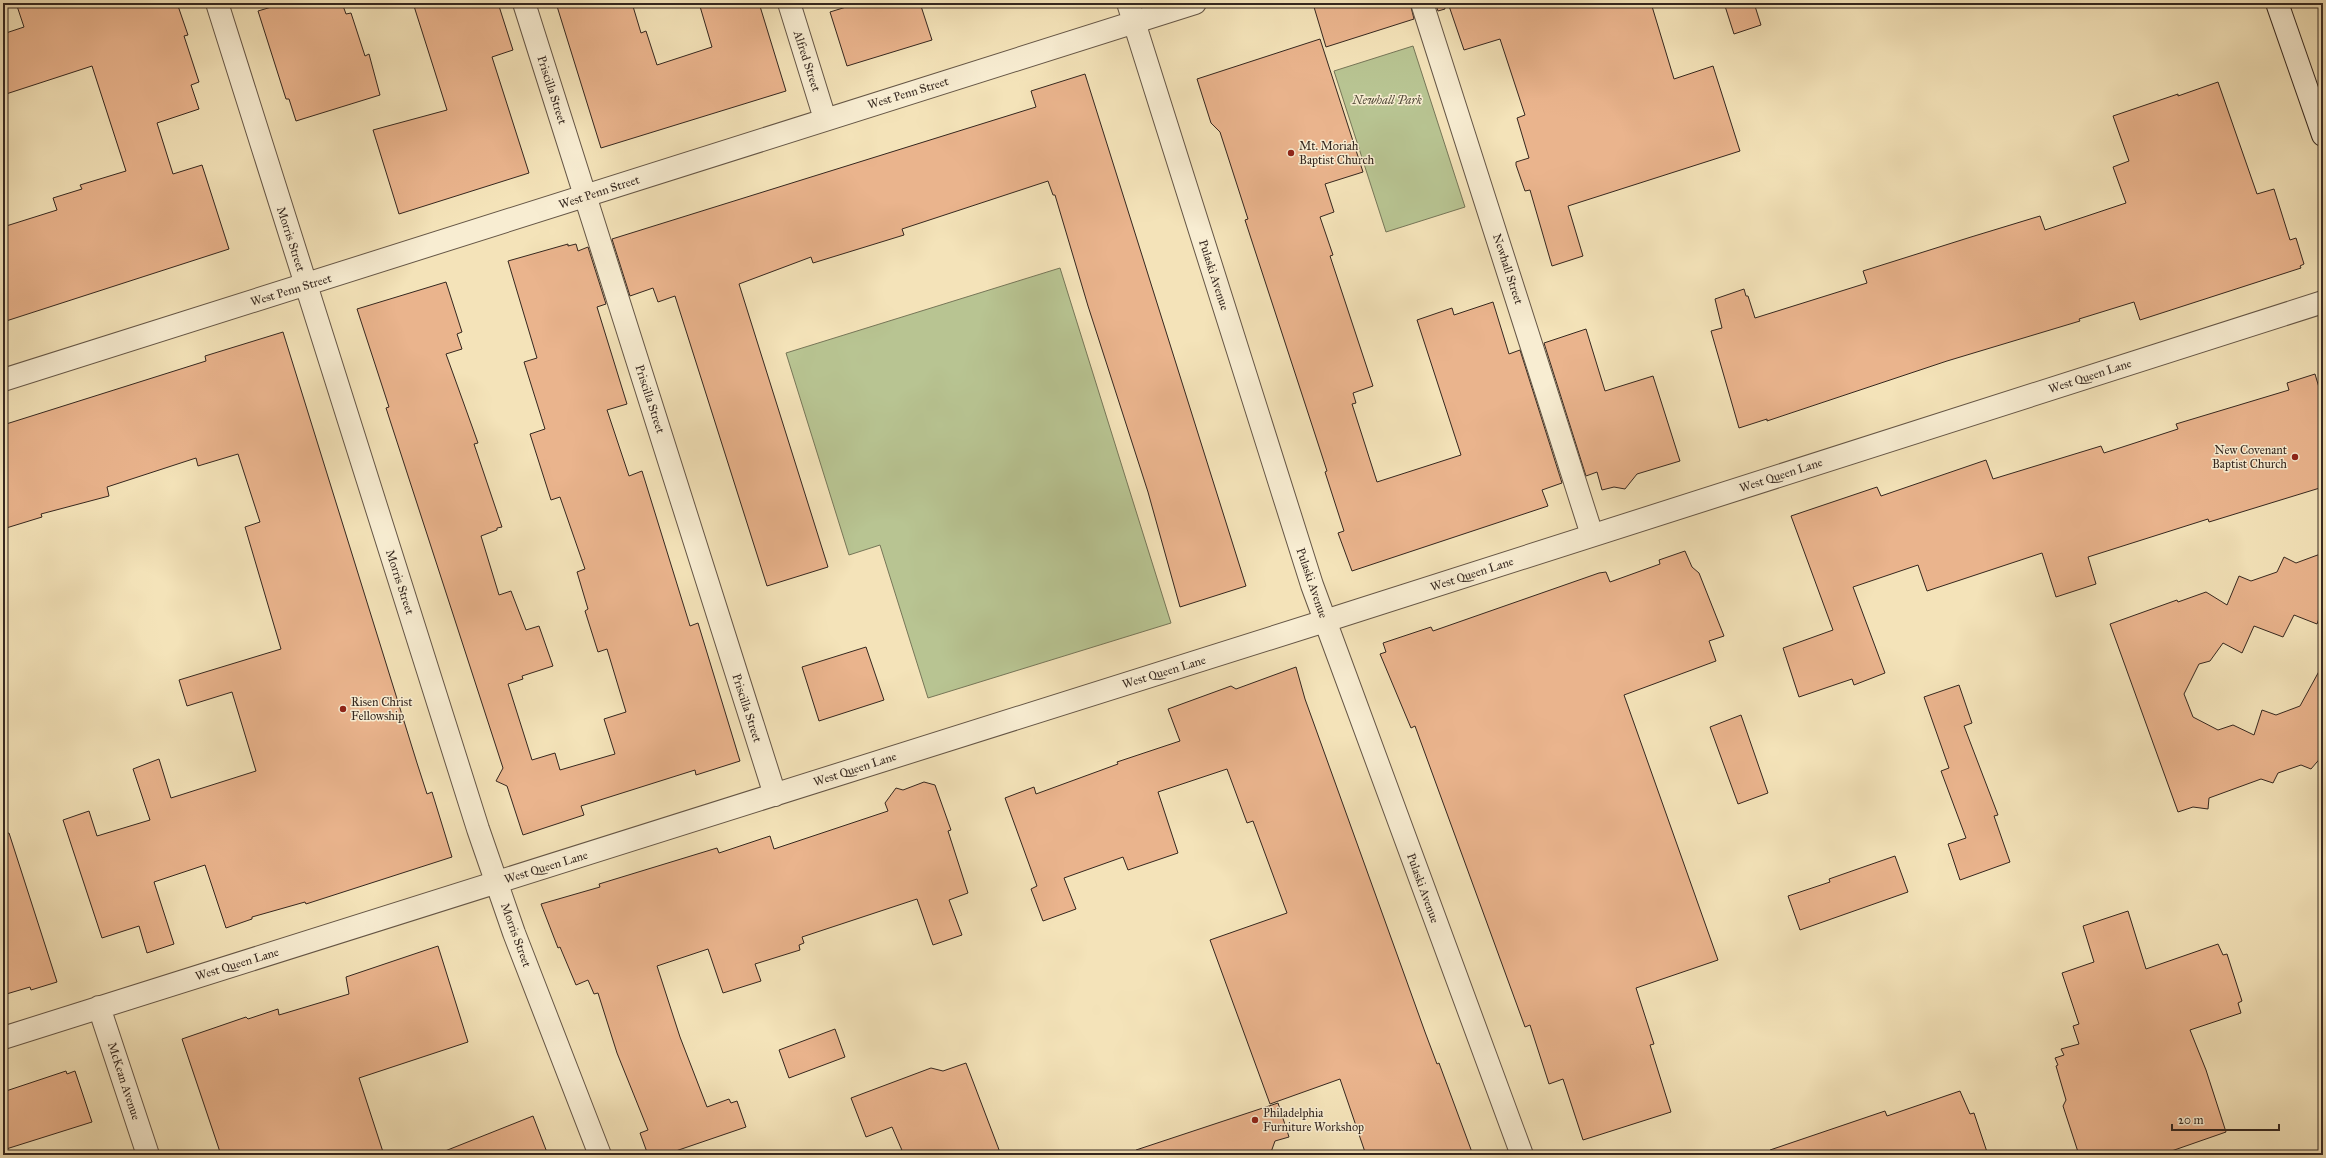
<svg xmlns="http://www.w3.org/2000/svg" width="2326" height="1158" font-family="'IM FELL Great Primer',serif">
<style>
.green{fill:#b8c492;stroke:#767658}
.building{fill:#eab48d;stroke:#35271f}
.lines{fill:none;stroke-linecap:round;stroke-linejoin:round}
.street-casing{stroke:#655646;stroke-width:24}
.secondary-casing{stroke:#35271f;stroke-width:24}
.street{stroke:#f8edd2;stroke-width:22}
.secondary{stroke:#f8edd2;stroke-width:22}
.poi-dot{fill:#8f2418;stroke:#f8edd2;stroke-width:1.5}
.labels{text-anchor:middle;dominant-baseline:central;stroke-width:3;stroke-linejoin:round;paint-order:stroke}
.street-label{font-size:12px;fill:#35271f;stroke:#f8edd2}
.park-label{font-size:12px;font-style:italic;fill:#564e3c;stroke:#f8edd2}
.poi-label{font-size:12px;fill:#35271f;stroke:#f8edd2;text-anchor:start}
</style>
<rect width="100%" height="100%" fill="#f4e3b9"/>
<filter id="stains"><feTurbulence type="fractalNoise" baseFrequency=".005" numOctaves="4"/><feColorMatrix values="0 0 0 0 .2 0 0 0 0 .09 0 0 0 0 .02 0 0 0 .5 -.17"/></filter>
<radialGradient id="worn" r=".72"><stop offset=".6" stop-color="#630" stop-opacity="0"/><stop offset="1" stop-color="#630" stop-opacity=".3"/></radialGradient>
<!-- green -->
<path class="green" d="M1413,46L1465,207L1386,232L1334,71Z
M1060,268L1171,623L928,698L880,545L849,555L786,353Z"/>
<!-- building -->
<path class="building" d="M16,3H177L188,35L184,36L199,82L191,85L199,109L157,123L173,174L202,165L229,249L3,322V227L57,210L53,198L82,189L80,185L126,171L92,66L3,95V34L24,27Z
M285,3H342L346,14L351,13L365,56L369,54L380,95L296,121L289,99H286L258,11Z
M413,3H498L513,50L492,57L529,173L399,214L373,130L447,110Z
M556,3H632L641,33L646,31L657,65L712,47L699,3H759L786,91L601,148Z
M859,3H920L932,40L847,66L830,12Z
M1329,3H1410L1414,19L1326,47L1314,7Z
M1435,3H1444L1445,9L1438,11Z
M1448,3H1651L1674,79L1713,66L1740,151L1568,206L1583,256L1552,266L1530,190L1525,191L1516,165V162L1529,158L1517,118L1525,115L1500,39L1464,50Z
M1724,3H1754L1761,25L1734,34Z
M1320,39L1363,172L1325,184L1334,212L1320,217L1333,255L1330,256L1373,386L1353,393L1356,403L1352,404L1377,482L1461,455L1417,320L1452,308L1454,315L1493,302L1509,354L1520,350L1562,483L1542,490L1548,506L1352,571L1338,533L1344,531L1325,472L1327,471L1245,220L1248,219L1220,132L1211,123L1197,79Z
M1085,74L1246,586L1180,607L1148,492L1088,306L1055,195H1053L1048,181L902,229L904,235L813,263L811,257L739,284L828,567L767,586L675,296L658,302L653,288L630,296L612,239L1036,107L1031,91Z
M2218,82L2257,194L2274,189L2290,240L2296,238L2304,264L2300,266L2301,268L2140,320L2134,302L2079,319L2080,321L1947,361L1767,421V419L1739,428L1711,331L1722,328L1715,299L1744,289L1746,296H1748L1755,318L1867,283L1863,271L1971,237L2040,216L2045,230L2126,203L2113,167L2129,161L2113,116L2178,94V96Z
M568,244V246L576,244L578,251L588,247L606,304L597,307L627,404L607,410L629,476L642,471L690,626L698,623L740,761L696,775L695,770L581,806L584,815L523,835L507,786L496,781L503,768L386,408L389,407L357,309L446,282L462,332L457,334L462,349L446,354L478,443L474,444L502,527L497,528V530L481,536L499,595L511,591L526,630L539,626L553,666L522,676L523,679L508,684L532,760L555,753L560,770L615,754L604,719L626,712L607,649L598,652L585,611L588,609L577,572L585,569L560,497L551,500L530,434L545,429L524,362L537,358L508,261Z
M1586,329L1605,391L1653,376L1680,461L1637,474L1625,489L1614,487L1602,490L1597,472L1586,476L1544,343Z
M283,332L417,763L427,794L432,792L452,857L306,904L305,902L252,917V919L226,928L205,865L154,882L174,944L147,953L139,926L102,938L63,820L89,811L97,836L150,820L133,769L159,759L171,798L256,771L232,692L187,706L179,680L281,649L245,527L260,522L238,454L198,466L196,458L107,487L109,496L41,514L42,517L3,529V425L206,361L205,356Z
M2315,374L2323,401V487L2209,522L2208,519L2088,557L2096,584L2056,597L2042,553L1927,591L1918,565L1853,587L1885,673L1854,685L1852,679L1799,697L1783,648L1833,630L1791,516L1877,487L1881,496L1986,460L1993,479L2101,446L2104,453L2178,429L2176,424L2289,390L2287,383Z
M1685,551L1692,567L1699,573L1724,636L1709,641L1716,661L1624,695L1718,960L1636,988L1654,1044L1650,1045L1671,1112L1583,1140L1563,1079L1549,1084L1530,1025L1525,1027L1415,726L1411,728L1380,654L1386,652L1383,643L1431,627L1433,631L1599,573L1606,572L1610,582L1660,564L1659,560Z
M2323,553V607L2317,624L2294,615L2283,637L2254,626L2242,653L2223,643L2210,661L2199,664L2184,694L2193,717L2218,730L2233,725L2254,735L2262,710L2276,715L2300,706L2323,664V755L2311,769L2301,765L2278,773L2273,783L2261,779L2209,798L2208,809L2193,807L2178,812L2110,624L2177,600L2178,602L2206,592L2227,605L2239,576L2251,581L2277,572L2284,557L2296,563Z
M866,647L884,700L819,721L802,667Z
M1296,667L1305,699L1425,1032L1437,1064L1439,1063L1473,1155H1366L1340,1079L1270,1104L1210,940L1287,913L1253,821L1247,823L1227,769L1158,792L1178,853L1128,870L1123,857L1064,878L1076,909L1043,921L1031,889L1037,886L1005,798L1034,787L1036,794L1118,764L1117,762L1180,741L1168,709L1231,686L1236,689Z
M1959,685L1972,723L1964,726L1998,815L1994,816L2010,862L1960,880L1948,844L1966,838L1941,771L1949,768L1924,697Z
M1741,715L1768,793L1738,804L1710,727Z
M924,782L935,785L951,830L948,831L968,893L949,900L962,935L933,945L917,899L802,937L804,943L799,945L800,950L755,964L761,981L723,993L708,949L657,966L680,1037L707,1107L729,1099L731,1103L737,1101L746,1127L664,1155H648L640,1133L648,1130L617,1053L598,993L594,994L588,980L576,985L560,947L558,948L541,904L600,887L599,884L717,848L719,853L770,836L774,849L888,811L885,803L896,788L903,790Z
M9,833L57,982L31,990L30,987L3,995V834Z
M1895,856L1908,892L1800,930L1788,896L1830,882L1829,879Z
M2128,911L2146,969L2218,944L2223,955L2227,954L2242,1001L2238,1003L2241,1013L2190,1030L2206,1070L2226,1132L2160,1155H2079L2063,1106L2066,1100L2056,1066L2058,1065L2055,1058L2064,1055L2061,1049L2079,1044L2073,1026L2079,1024L2062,973L2094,962L2083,926Z
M438,946L468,1042L359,1078L384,1155H221L182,1039L246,1017L248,1019L278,1009L279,1015L349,994L346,977Z
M835,1029L845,1057L789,1078L779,1050Z
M966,1063L1001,1155H904L892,1127L866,1137L851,1098L931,1068L943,1071Z
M66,1071L67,1074L75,1071L92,1122L3,1150V1092Z
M1960,1091L1970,1114L1974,1113L1988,1155H1771L1770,1150L1885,1111L1887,1116Z
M1278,1103L1289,1137L1275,1141L1270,1155H1137L1136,1150Z
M533,1116L548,1155H441L440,1153Z"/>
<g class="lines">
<defs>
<path id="street" d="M217,3L478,829L514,933L600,1155
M524,3L775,795
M789,3L825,119
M1128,3L1312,585L1522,1155
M1422,3L1592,535
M3,380L1195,3
M99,1007L148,1155
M3,1038L1325,621L2323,302"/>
<path id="secondary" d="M2277,3L2323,135"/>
</defs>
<!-- street casing -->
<use href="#street" class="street-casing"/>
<!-- secondary casing -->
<use href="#secondary" class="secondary-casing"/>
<!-- street -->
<use href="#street" class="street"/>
<!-- secondary -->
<use href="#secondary" class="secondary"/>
</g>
<!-- markers -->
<g class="poi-dot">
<circle cx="1291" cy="153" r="4"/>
<circle cx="2295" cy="457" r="4"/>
<circle cx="343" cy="709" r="4"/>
<circle cx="1255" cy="1120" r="4"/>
</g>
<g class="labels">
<!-- street labels -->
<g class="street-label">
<text transform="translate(807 61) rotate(72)">Alfred Street</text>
<text transform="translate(552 90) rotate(72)">Priscilla Street</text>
<text transform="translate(908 93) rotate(-17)">West Penn Street</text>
<text transform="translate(599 192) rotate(-18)">West Penn Street</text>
<text transform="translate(291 239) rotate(72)">Morris Street</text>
<text transform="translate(1508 269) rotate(72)">Newhall Street</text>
<text transform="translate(1214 275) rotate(72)">Pulaski Avenue</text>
<text transform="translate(291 290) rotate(-17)">West Penn Street</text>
<text transform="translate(2090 376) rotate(-18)">West Queen Lane</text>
<text transform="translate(650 399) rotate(72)">Priscilla Street</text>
<text transform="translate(1781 475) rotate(-18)">West Queen Lane</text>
<text transform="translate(1472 574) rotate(-18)">West Queen Lane</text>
<text transform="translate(400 582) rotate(72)">Morris Street</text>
<text transform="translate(1312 583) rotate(71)">Pulaski Avenue</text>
<text transform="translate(1164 672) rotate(-17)">West Queen Lane</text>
<text transform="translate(747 708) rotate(72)">Priscilla Street</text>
<text transform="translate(855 769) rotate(-18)">West Queen Lane</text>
<text transform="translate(546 867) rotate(-17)">West Queen Lane</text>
<text transform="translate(1423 888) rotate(70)">Pulaski Avenue</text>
<text transform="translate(516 935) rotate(70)">Morris Street</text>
<text transform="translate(237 964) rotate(-17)">West Queen Lane</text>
<text transform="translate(124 1081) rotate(72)">McKean Avenue</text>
</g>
<!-- park labels -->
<g class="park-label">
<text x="1387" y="100">Newhall Park</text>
</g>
<!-- poi labels -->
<g class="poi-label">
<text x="1299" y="146">Mt. Moriah<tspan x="1299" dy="14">Baptist Church</tspan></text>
<text x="2287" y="450" text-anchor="end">New Covenant<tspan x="2287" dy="14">Baptist Church</tspan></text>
<text x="351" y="702">Risen Christ<tspan x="351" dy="14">Fellowship</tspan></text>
<text x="1263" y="1113">Philadelphia<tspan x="1263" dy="14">Furniture Workshop</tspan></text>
</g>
</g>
<!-- margin -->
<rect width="2326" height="1158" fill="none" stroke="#f4e3b9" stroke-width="16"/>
<rect x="4" y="4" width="2318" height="1150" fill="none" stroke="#35271f" stroke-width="2"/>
<rect x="8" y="8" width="2310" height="1142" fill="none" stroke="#35271f"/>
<!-- scale -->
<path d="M2172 1124v6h107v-6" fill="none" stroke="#35271f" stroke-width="2"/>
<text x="2178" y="1124" font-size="12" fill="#35271f" stroke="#f8edd2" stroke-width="3" paint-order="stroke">20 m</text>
<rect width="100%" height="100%" filter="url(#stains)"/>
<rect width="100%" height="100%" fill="url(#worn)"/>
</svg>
